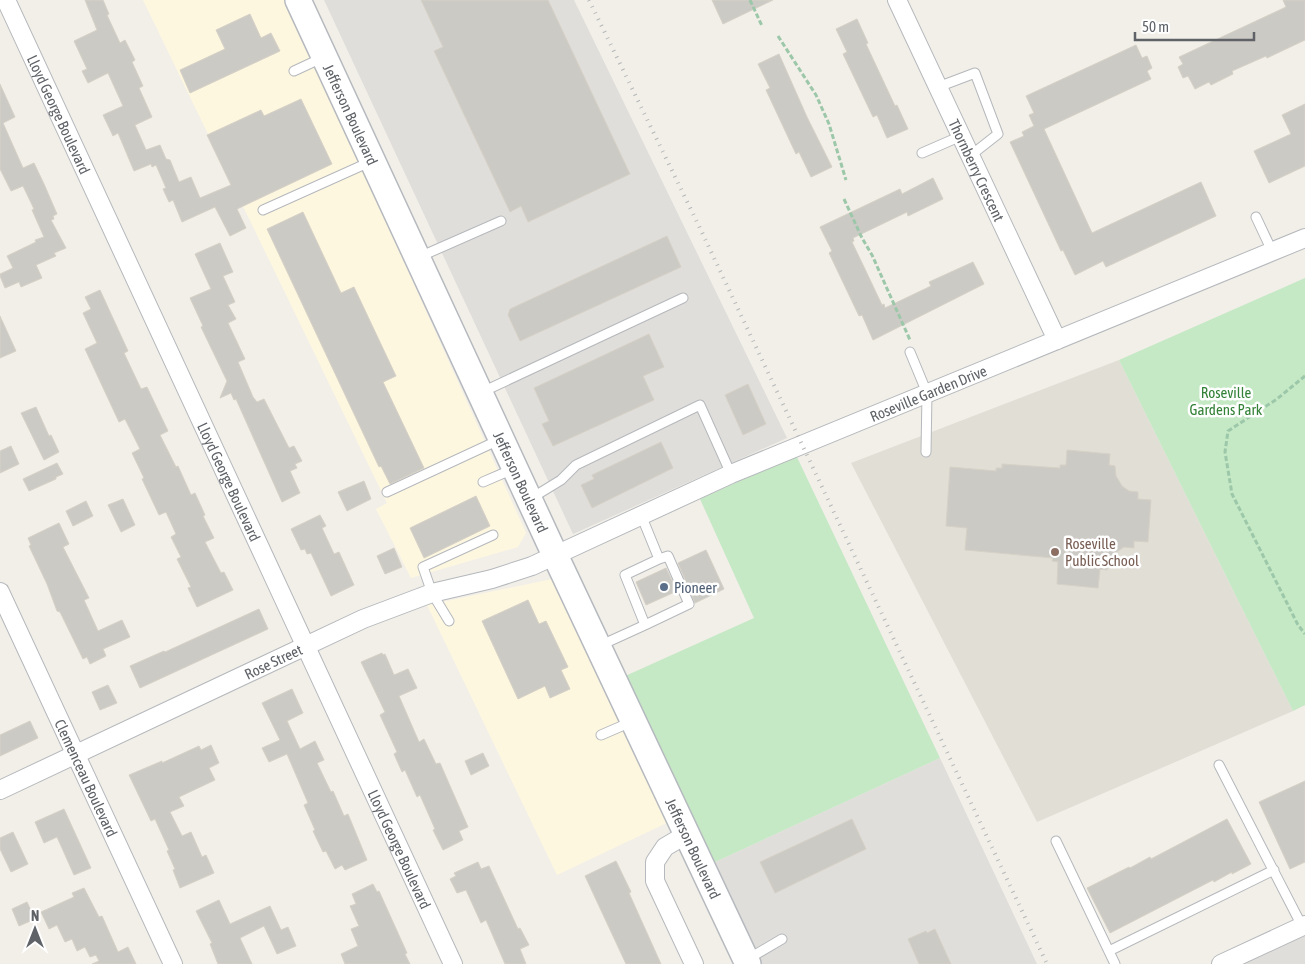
<svg xmlns="http://www.w3.org/2000/svg" width="1305" height="964" font-family="'Asap Condensed',sans-serif">
<style>
.commercial{fill:#fef7e0}
.industrial{fill:#e0deda}
.education{fill:#e1ded6}
.green{fill:#c5e8c5}
.building{fill:#cccac5;stroke:#d6d1c6}
.lines{fill:none;stroke-linecap:round;stroke-linejoin:round}
.lane-casing{stroke:#b5b8bc;stroke-width:11}
.street-casing{stroke:#b5b8bc;stroke-width:20}
.secondary-casing{stroke:#b6babf;stroke-width:28}
.path{stroke:#9cc7a9;stroke-width:3;stroke-dasharray:5 2.5;stroke-linecap:butt}
.lane{stroke:#fff;stroke-width:9}
.street{stroke:#fff;stroke-width:18}
.secondary{stroke:#fff;stroke-width:25}
.rail{stroke:#b6b7b8;stroke-width:4;stroke-dasharray:1 6;stroke-linecap:butt}
.education-dot{fill:#8d6e63;stroke:#fff;stroke-width:2}
.service-dot{fill:#5c6f8a;stroke:#fff;stroke-width:2}
.labels{text-anchor:middle;dominant-baseline:central;stroke-width:5;stroke-linejoin:round;paint-order:stroke}
.street-label{font-size:15px;fill:#5f6368;stroke:#fff}
.park-label{font-size:15px;fill:#348238;stroke:#fff}
.education-label{font-size:15px;fill:#785e54;stroke:#fff;text-anchor:start}
.service-label{font-size:15px;fill:#4e5e75;stroke:#fff;text-anchor:start}
</style>
<rect width="100%" height="100%" fill="#f1efe8"/>
<!-- commercial -->
<path class="commercial" d="M143,0H286L526,533L518,547L411,578L376,509L387,503Z
M557,578L671,821L557,875L427,605Z"/>
<!-- industrial -->
<path class="industrial" d="M324,0H574L787,438L573,534Z
M940,758L1037,964H760L713,863Z
M1305,925V964H1221Z"/>
<!-- education -->
<path class="education" d="M1119,360L1293,711L1037,822L851,463Z"/>
<!-- green -->
<path class="green" d="M1305,278V705L1293,711L1119,360Z
M796,455L940,758L713,863L623,677L754,618L700,499Z"/>
<!-- building -->
<path class="building" d="M85,0H103L109,14L107,15L120,43L125,40L135,60L132,62L143,86L139,88L152,117L135,125L146,150L160,145L166,159L170,160L179,182L191,177L200,198L231,185L207,135L261,110L264,116L301,99L332,164L237,209L246,228L230,236L215,207L182,222L173,200L169,202L163,189L166,188L156,165L152,167L151,164L134,171L118,133L113,136L103,115L123,106L108,73L88,83L82,71L87,69L74,41L97,30Z
M421,0H548L630,174L528,222L521,206L510,212L434,51L443,47Z
M712,0H773L723,24Z
M1283,0H1305V40L1267,58L1266,56L1232,71L1233,74L1211,85L1209,82L1195,89L1188,76L1183,78L1178,67L1183,64L1179,57L1286,7Z
M250,14L261,38L271,33L280,51L190,93L180,70L225,49L216,30Z
M857,19L868,43L866,44L895,106L897,105L908,129L887,138L877,115L873,117L843,54L847,52L836,29Z
M1136,45L1142,58L1147,56L1152,68L1147,71L1151,79L1044,129L1092,233L1201,182L1216,216L1106,267L1103,261L1075,275L1063,250L1061,251L1010,142L1024,136L1022,132L1034,126L1029,115L1034,113L1026,96Z
M779,54L807,117L832,167L811,177L799,152L796,154L766,90L770,88L758,64Z
M0,84L15,117L3,123L23,168L34,163L44,184L57,214L53,216L54,219L51,220L66,248L54,253L56,256L36,265L42,278L21,287L19,282L5,288L0,276V274L13,268L7,256L36,242L35,240L44,237L32,210L34,209L23,186L11,191L0,169Z
M1305,104V166L1269,183L1254,151L1291,134L1282,115Z
M933,178L943,199L908,216L907,212L853,238L854,241L852,242L864,267L882,305L884,304L885,308L931,286L929,282L973,262L984,284L873,340L862,315L859,316L829,253L832,251L820,227L900,189L902,194Z
M303,212L341,293L354,287L396,376L383,382L424,468L390,484L381,466L379,467L267,229Z
M667,236L681,267L520,341L508,315L510,309Z
M220,243L233,272L223,276L235,302L228,305L236,319L228,323L245,359L238,362L253,397L257,402L264,399L289,448L294,446L302,461L295,464L297,468L290,471L300,493L282,502L236,399L234,400L231,393L220,398L227,381L201,327L203,326L190,298L211,289L195,254Z
M100,290L128,351L124,353L141,389L147,387L168,431L160,435L176,467L178,466L191,495L195,493L205,515L203,516L214,538L205,542L221,573L224,572L233,590L197,607L188,588L191,587L177,559L181,557L171,537L176,534L166,512L159,515L142,479L144,478L132,453L140,449L125,419L119,422L85,349L97,343L83,313L91,309L85,297Z
M0,316L16,351L0,358Z
M649,334L664,367L643,376L654,400L553,446L542,424L549,421L534,388Z
M748,384L766,424L743,435L725,395Z
M36,407L49,436L51,435L59,452L44,460L21,413Z
M661,442L673,468L592,508L581,485L594,479L592,475Z
M11,446L19,464L0,473V451Z
M1067,450L1110,454L1109,465L1115,466L1116,476L1122,486L1129,491L1138,492V499L1151,500L1148,542L1134,541V548L1124,547L1112,555L1108,563L1107,570L1100,569L1098,588L1057,584L1058,562L1052,561L1053,558L965,550L967,528L946,526L950,467L996,471V468H1002V464L1060,468V465H1066Z
M57,463L63,474L56,477V479L29,491L23,479Z
M364,481L371,499L347,511L338,492Z
M476,496L490,526L424,558L410,528Z
M123,499L135,525L121,532L108,505Z
M86,501L93,516L73,526L66,511Z
M320,515L326,526L322,528L334,554L339,552L354,585L331,596L311,553L307,554L305,549L301,550L291,529Z
M59,523L69,544L63,547L89,598L84,600L98,631L122,620L130,637L103,649L106,656L90,664L87,657L83,659L60,612L57,611L47,584L29,546L31,545L28,538Z
M394,548L402,567L385,574L377,556Z
M706,550L724,589L695,603L678,563Z
M666,568L677,591L646,605L636,582Z
M528,600L539,624L546,621L568,667L561,670L570,689L550,698L545,686L518,699L482,621Z
M259,609L268,629L140,688L130,666L164,651L165,652Z
M382,653L383,655L385,654L394,675L408,669L417,688L399,696L419,742L424,739L436,764L440,763L468,827L459,831L463,840L443,850L433,830L435,829L420,795L417,797L405,770L402,772L394,754L397,752L380,715L385,712L361,662Z
M108,685L117,703L100,710L92,692Z
M292,689L303,713L287,721L300,749L315,741L324,760L317,763L331,792L333,791L344,816L348,814L367,860L345,870L342,865L335,869L326,851L323,852L313,831L315,830L304,805L308,803L287,754L269,762L262,748L280,740L262,703Z
M30,721L38,738L0,756V735Z
M211,745L219,763L209,768L215,780L179,797L184,806L170,812L182,836L191,832L202,857L206,855L214,873L180,888L173,870L175,869L167,851L169,850L155,819L151,821L129,775L162,761V763L199,746L201,750Z
M483,753L489,766L471,775L465,761Z
M1305,781V862L1290,869L1259,802Z
M64,809L91,868L74,875L57,837L44,843L35,822Z
M852,819L866,849L775,893L760,862Z
M1227,819L1251,864L1232,874V872L1214,882L1213,880L1110,933L1087,888L1129,867L1130,868L1150,857L1151,859Z
M13,832L28,864L11,872L0,849V838Z
M616,861L631,892L629,893L661,964H626L585,876Z
M478,862L481,869L489,866L518,929L520,928L529,945L520,949L526,964H505L486,920L481,923L466,890L457,893L450,879L456,876L454,873Z
M373,884L377,892L379,891L407,953L405,954L410,964H345L341,954L358,946L351,929L359,926L350,906L356,904L352,894Z
M84,888L99,917L102,916L118,952L128,947L136,964H92L99,961L96,955L90,957L85,947L77,951L72,939L65,942L57,925L49,929L41,912L74,897L72,893Z
M219,900L230,924L270,906L281,930L288,927L296,946L277,954L264,926L240,938L252,964H218L210,944L212,943L196,911Z
M27,902L35,919L19,926L12,909Z
M935,929L951,964H919L908,939L926,931L927,933Z"/>
<g class="lines">
<defs>
<path id="lane" d="M294,71L324,57
M938,87L975,73L998,134L970,156
M922,153L961,136
M263,210L372,161
M1256,217L1272,251
M419,257L501,221
M910,352L927,393L926,452
M480,393L683,298
M483,482L513,469
M387,492L499,440
M530,499L561,480L576,465L700,405L731,474
M449,621L432,593L423,567L493,535
M645,625L689,604L668,556L659,559
M599,646L645,625L625,575L659,559L641,515
M601,735L631,722
M1219,765L1302,926
M1056,841L1115,964
M1109,951L1274,870
M748,959L782,939"/>
<g id="street">
<path id="s1" d="M6,0L453,964"/>
<path id="s2" d="M897,0L1057,340"/>
<path id="s3" d="M0,592L173,964"/>
<path id="s4" d="M0,790L363,619L432,593L492,579L532,566L731,474L1305,238"/>
<path d="M687,834L665,847L655,862V881L694,964"/>
<path d="M1221,964L1305,925"/>
</g>
<g id="secondary">
<path id="s5" d="M298,0L555,555L748,964"/>
</g>
</defs>
<!-- lane casing -->
<use href="#lane" class="lane-casing"/>
<!-- street casing -->
<use href="#street" class="street-casing"/>
<!-- secondary casing -->
<use href="#secondary" class="secondary-casing"/>
<!-- path -->
<path class="path" d="M750,0L762,26
M778,36L816,95L829,124L846,180
M844,199L862,238L872,255L910,340
M1305,376L1277,399L1228,431L1225,452L1232,494L1298,625L1305,634"/>
<!-- lane -->
<use href="#lane" class="lane"/>
<!-- street -->
<use href="#street" class="street"/>
<!-- secondary -->
<use href="#secondary" class="secondary"/>
<!-- rail -->
<path class="rail" d="M589,0L698,224L1047,964"/>
</g>
<!-- markers -->
<circle class="education-dot" cx="1055" cy="552" r="5"/>
<circle class="service-dot" cx="664" cy="587" r="5"/>
<g class="labels">
<!-- street labels -->
<g class="street-label">
<text stroke="none"><textPath href="#s1" startOffset="126">Lloyd George Boulevard</textPath></text>
<text stroke="none"><textPath href="#s5" startOffset="126">Jefferson Boulevard</textPath></text>
<text stroke="none"><textPath href="#s2" startOffset="188">Thornberry Crescent</textPath></text>
<text stroke="none"><textPath href="#s4" startOffset="1011">Roseville Garden Drive</textPath></text>
<text stroke="none"><textPath href="#s1" startOffset="531">Lloyd George Boulevard</textPath></text>
<text stroke="none"><textPath href="#s5" startOffset="531">Jefferson Boulevard</textPath></text>
<text stroke="none"><textPath href="#s4" startOffset="302">Rose Street</textPath></text>
<text stroke="none"><textPath href="#s3" startOffset="205">Clemenceau Boulevard</textPath></text>
<text stroke="none"><textPath href="#s5" startOffset="936">Jefferson Boulevard</textPath></text>
<text stroke="none"><textPath href="#s1" startOffset="936">Lloyd George Boulevard</textPath></text>
</g>
<!-- park labels -->
<g class="park-label">
<text x="1226" y="392">Roseville<tspan x="1226" dy="17">Gardens Park</tspan></text>
</g>
<!-- education labels -->
<g class="education-label">
<text x="1065" y="543">Roseville<tspan x="1065" dy="17">Public School</tspan></text>
</g>
<!-- service labels -->
<g class="service-label">
<text x="674" y="587">Pioneer</text>
</g>
</g>
<!-- north arrow -->
<g transform="translate(35 929)" stroke="#ffffff" stroke-width="4" paint-order="stroke">
<path d="M0-4L9 19L0 12L-9 19Z" fill="#5f6368"/>
<text y="-8" font-size="14" font-weight="bold" text-anchor="middle" fill="#5f6368">N</text>
</g>
<!-- scale -->
<path d="M1135 32v8h119v-8" fill="none" stroke="#5f6368" stroke-width="2.5"/>
<text x="1142" y="32" font-size="15" fill="#5f6368" stroke="#ffffff" stroke-width="4" paint-order="stroke">50 m</text>
</svg>
